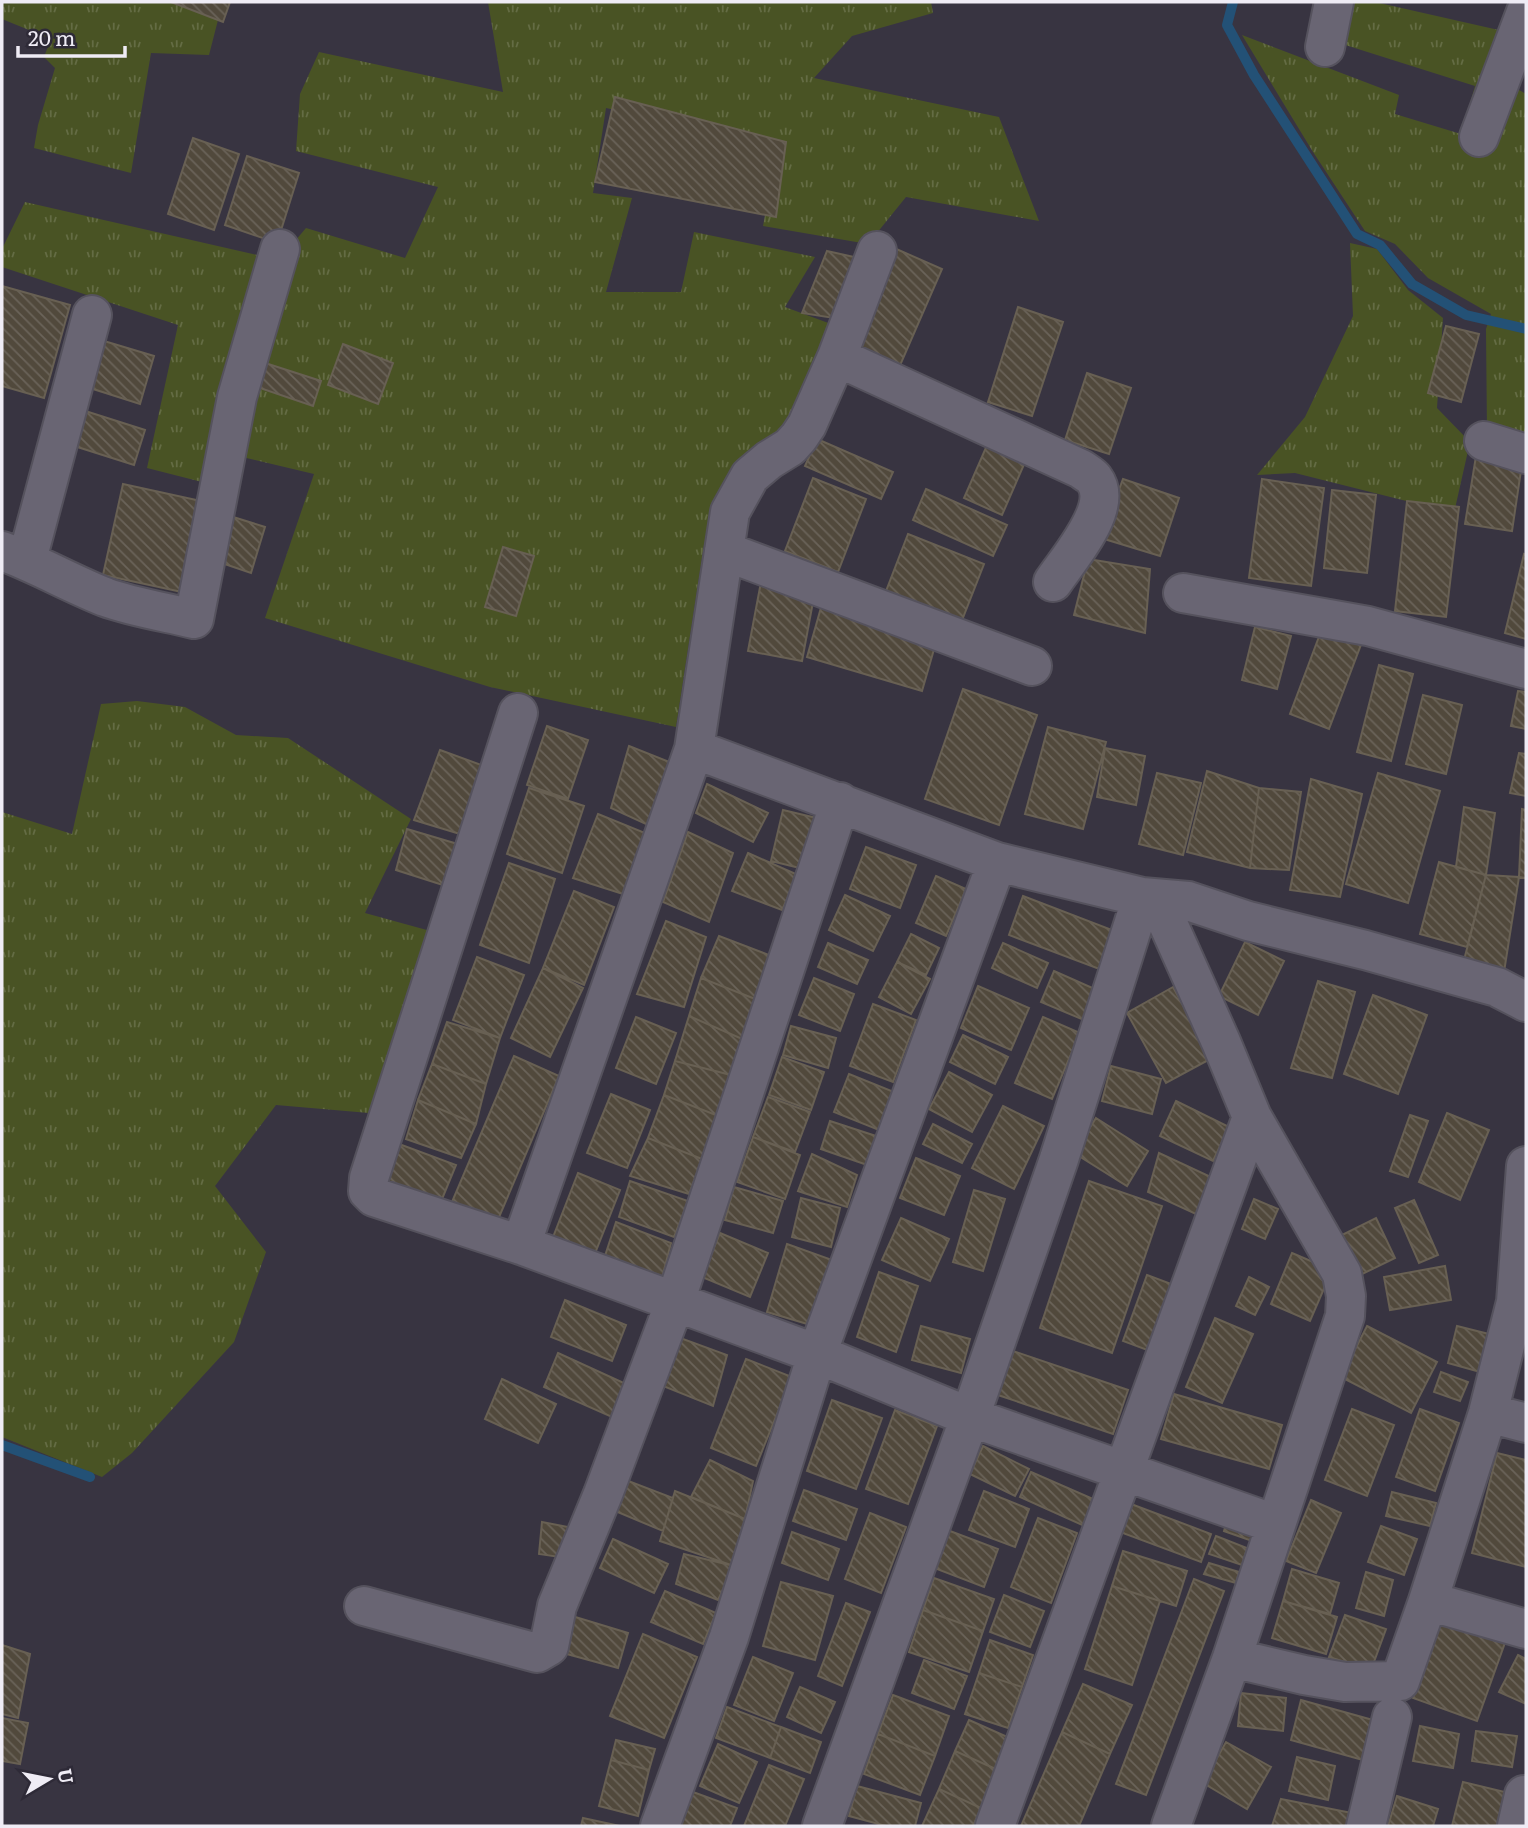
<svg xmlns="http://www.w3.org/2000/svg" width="1528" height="1828" font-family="Literata,serif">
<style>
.grass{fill:url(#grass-tufts)}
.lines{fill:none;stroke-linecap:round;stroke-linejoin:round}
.stream{stroke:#235176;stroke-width:10}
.building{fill:url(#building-back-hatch);stroke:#686053;stroke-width:2}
.street-casing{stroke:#55525d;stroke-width:42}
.street{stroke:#696573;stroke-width:38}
</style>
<defs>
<pattern id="grass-tufts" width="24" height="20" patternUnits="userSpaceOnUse" patternTransform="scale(1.75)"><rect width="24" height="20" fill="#495324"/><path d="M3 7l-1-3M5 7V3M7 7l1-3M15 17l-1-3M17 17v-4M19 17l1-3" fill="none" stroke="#646c44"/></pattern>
<pattern id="building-back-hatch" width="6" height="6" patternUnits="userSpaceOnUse" patternTransform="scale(1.75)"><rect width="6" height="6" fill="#51493c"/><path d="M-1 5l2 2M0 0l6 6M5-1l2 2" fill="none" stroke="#6a6359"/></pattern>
</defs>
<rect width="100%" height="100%" fill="#383441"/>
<!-- grass -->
<path class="grass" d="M2,2H171L218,20L209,55L151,53L131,173L34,148L38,125L55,68L44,57L51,39L2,19Z
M488,2H931L933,13L852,36L814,78L999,117L1039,221L906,197L868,244L763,226L778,146L606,108L593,193L632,198L606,292H681L694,232L815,257L785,307L831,324L799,410L737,474L704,545L676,727L490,687L265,618L314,474L217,451L202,482L147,468L178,325L2,267V249L25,202L279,260L306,228L405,258L438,187L296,151L300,94L319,52L503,92Z
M1348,2H1375L1503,31L1485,70L1526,94V440L1487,431L1486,329L1491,314L1428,278L1395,244L1365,231L1313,152L1242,35L1399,95L1395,114L1461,134L1475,86L1339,43Z
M1350,243L1377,249L1408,290L1443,318L1437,408L1470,442L1454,513L1295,473L1257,475L1305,417L1353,316Z
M137,701L185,707L236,735L288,738L411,819L365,913L434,932L369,1113L276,1105L215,1186L266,1252L234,1342L132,1453L102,1477L2,1437V812L72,834L101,704Z"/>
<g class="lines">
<!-- stream -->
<path class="stream" d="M1233,2L1227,25L1254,75L1357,234L1380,245L1412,284L1466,315L1526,329
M2,1445L90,1477"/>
</g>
<!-- building -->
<path class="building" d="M171,2H230L223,22Z
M615,97L786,142L776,217L595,182Z
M193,138L239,154L214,230L168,214Z
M247,156L299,173L277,243L225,225Z
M894,248L942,269L898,370L850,349Z
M827,251L863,259L840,319L802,313Z
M2,286L70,305L44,398L2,386Z
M1018,307L1063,322L1032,416L988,402Z
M1446,326L1479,334L1461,402L1428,393Z
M104,341L154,356L140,404L90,388Z
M343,344L393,363L378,404L328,385Z
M262,362L321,381L313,406L254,386Z
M1087,373L1131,388L1109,454L1065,440Z
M79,409L145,430L134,465L68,444Z
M991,436L1029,453L1002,515L964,498Z
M817,439L893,472L881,499L805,466Z
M1477,450L1523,457L1512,531L1465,524Z
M813,478L866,499L838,572L785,551Z
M1123,479L1179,498L1160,556L1101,538Z
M1262,479L1324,488L1311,586L1249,578Z
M123,484L201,501L182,592L103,575Z
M926,489L1007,525L993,556L913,520Z
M1332,490L1376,495L1367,573L1324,568Z
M1407,501L1459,507L1446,617L1395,611Z
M230,516L265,527L251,573L216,561Z
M908,534L984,564L959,628L883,599Z
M503,547L534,556L516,616L485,607Z
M1524,554L1526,555V639L1505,633Z
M1088,559L1150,569L1145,633L1074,615Z
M761,582L815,591L802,661L748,651Z
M822,604L937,639L922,691L807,657Z
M1323,626L1362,642L1329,729L1290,714Z
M1255,627L1291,636L1277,689L1242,680Z
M1379,665L1413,674L1391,761L1357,752Z
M963,689L1037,715L999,825L925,799Z
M1518,691L1526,692V729L1511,726Z
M1423,695L1462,705L1446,774L1406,764Z
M547,726L588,740L568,799L527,785Z
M1048,727L1106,742L1083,829L1025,814Z
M629,746L672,763L648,825L611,808Z
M1105,748L1145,756L1136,805L1097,797Z
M440,750L484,766L460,834L414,820Z
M1519,753L1526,754V796L1510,793Z
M1207,771L1259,788L1250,868L1187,852Z
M1157,773L1201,783L1183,855L1139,844Z
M1378,773L1440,791L1408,903L1346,884Z
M1311,779L1362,794L1340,897L1290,890Z
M707,784L768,813L753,842L696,813Z
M529,788L584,806L562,873L507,854Z
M1259,788L1301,792L1289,870L1250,868Z
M1464,807L1495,813L1486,875L1456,867Z
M1522,809L1526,810V878L1519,877Z
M783,810L825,820L812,871L771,861Z
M598,814L645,833L623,894L573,878Z
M407,829L461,845L449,887L396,870Z
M688,832L733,853L709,922L663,902Z
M866,847L916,865L900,908L850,889Z
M748,853L798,875L782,910L732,891Z
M1439,862L1486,875L1467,947L1420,934Z
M509,863L555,879L529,963L480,945Z
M1486,875L1519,877L1504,972L1463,964Z
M936,876L966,889L946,936L916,923Z
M574,891L614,907L584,985L543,968Z
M845,895L890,916L873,951L829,930Z
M1023,896L1125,935L1110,973L1009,935Z
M666,921L706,937L684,1007L637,994Z
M911,934L939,948L926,975L897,962Z
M719,936L774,957L763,1002L701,978Z
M1245,942L1284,961L1258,1015L1219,996Z
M828,943L868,960L857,984L818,967Z
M1003,943L1048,963L1037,988L992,968Z
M477,957L524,975L500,1038L453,1020Z
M897,962L930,979L911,1014L879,997Z
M543,968L583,988L550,1057L511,1038Z
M1054,971L1097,990L1084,1020L1041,1002Z
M701,978L763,1002L747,1041L689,1016Z
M814,978L854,994L840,1031L799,1015Z
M1318,981L1355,992L1332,1078L1291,1068Z
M978,986L1029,1008L1011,1050L961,1028Z
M1173,987L1212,1058L1166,1083L1127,1013Z
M1373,995L1427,1015L1398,1094L1344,1074Z
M873,1004L916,1020L893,1082L850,1066Z
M689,1016L747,1041L735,1076L675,1061Z
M636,1017L676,1033L656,1084L616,1068Z
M1043,1017L1080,1033L1052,1099L1015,1083Z
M447,1022L500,1038L486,1084L432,1064Z
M791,1026L836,1038L828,1068L783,1055Z
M963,1035L1008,1057L995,1084L950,1062Z
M514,1056L559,1076L494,1229L449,1209Z
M782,1057L824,1072L811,1110L769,1095Z
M675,1061L735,1076L716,1115L664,1095Z
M432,1064L486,1084L476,1124L418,1100Z
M1111,1066L1161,1079L1152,1114L1102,1101Z
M949,1072L992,1095L972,1132L929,1109Z
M849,1074L894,1092L879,1130L834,1112Z
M611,1094L650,1110L627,1168L587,1153Z
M664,1095L716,1115L702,1159L648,1138Z
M768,1097L810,1112L795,1152L753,1137Z
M418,1100L476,1124L461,1158L406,1139Z
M1176,1101L1229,1127L1213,1161L1160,1136Z
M1003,1106L1044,1126L1014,1189L972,1168Z
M1447,1113L1489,1130L1460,1200L1419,1182Z
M1410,1115L1428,1121L1408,1177L1390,1171Z
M1096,1118L1148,1151L1127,1186L1074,1153Z
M830,1121L882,1138L873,1167L821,1149Z
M933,1124L972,1144L962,1163L923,1144Z
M753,1137L800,1155L785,1199L737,1182Z
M648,1138L702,1159L689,1194L630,1176Z
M399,1144L456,1165L440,1204L386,1187Z
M1159,1153L1213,1178L1198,1215L1148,1192Z
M812,1154L857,1175L847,1207L798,1191Z
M916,1158L960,1176L944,1215L900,1198Z
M578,1173L620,1190L592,1261L550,1245Z
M630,1181L688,1201L674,1237L619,1217Z
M1089,1181L1162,1206L1112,1353L1040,1328Z
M734,1187L783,1201L773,1233L725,1220Z
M974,1190L1005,1199L983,1271L953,1262Z
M801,1198L840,1208L831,1247L792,1237Z
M1254,1199L1278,1209L1265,1239L1242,1229Z
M1414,1200L1438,1255L1419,1263L1395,1208Z
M901,1218L949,1239L930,1281L882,1260Z
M1376,1218L1395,1258L1354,1278L1334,1239Z
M616,1222L671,1243L662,1278L603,1262Z
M720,1233L768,1253L750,1297L702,1277Z
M787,1244L835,1261L814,1326L767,1312Z
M1292,1253L1332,1270L1310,1321L1271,1304Z
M1445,1266L1451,1300L1390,1310L1384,1277Z
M879,1272L918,1286L896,1352L857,1337Z
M1147,1275L1174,1285L1150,1351L1123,1341Z
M1249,1277L1269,1287L1255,1315L1236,1306Z
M565,1300L626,1325L612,1361L551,1337Z
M1215,1318L1253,1334L1222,1403L1186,1387Z
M921,1326L970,1339L961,1373L912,1360Z
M1367,1326L1437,1362L1411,1413L1341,1377Z
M1457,1326L1501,1337L1491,1375L1448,1363Z
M672,1335L727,1355L713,1406L653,1382Z
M1013,1351L1128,1390L1113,1434L998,1395Z
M558,1353L626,1384L612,1417L544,1387Z
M746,1359L792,1377L756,1466L711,1448Z
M1441,1372L1468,1382L1460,1401L1434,1392Z
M502,1379L556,1404L538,1443L485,1419Z
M1174,1394L1282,1425L1269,1469L1161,1439Z
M832,1400L882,1418L856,1489L807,1471Z
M1352,1409L1394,1425L1367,1496L1325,1480Z
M1420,1409L1459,1423L1435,1491L1396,1477Z
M895,1410L937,1426L908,1504L866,1489Z
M983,1446L1029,1469L1015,1496L970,1474Z
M1497,1453L1526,1460V1567L1472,1553Z
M710,1460L753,1481L745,1519L691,1497Z
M1031,1472L1100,1502L1089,1528L1020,1497Z
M623,1479L673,1498L663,1531L608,1508Z
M804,1490L857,1509L846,1540L793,1521Z
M675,1491L745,1519L734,1566L660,1541Z
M984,1491L1029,1509L1015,1547L969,1530Z
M1392,1492L1436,1503L1430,1526L1386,1516Z
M1311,1500L1341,1513L1316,1573L1286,1561Z
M1131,1504L1211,1534L1201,1562L1120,1532Z
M870,1513L906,1527L881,1593L845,1579Z
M1228,1517L1255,1524L1252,1541L1224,1531Z
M1038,1518L1077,1533L1051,1603L1011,1587Z
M542,1522L573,1528L566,1558L539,1554Z
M1381,1526L1417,1539L1404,1575L1368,1562Z
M942,1528L998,1549L984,1587L929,1566Z
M792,1532L839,1549L828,1580L782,1563Z
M1216,1536L1247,1548L1242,1565L1209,1554Z
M613,1539L668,1564L654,1593L600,1568Z
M1123,1551L1187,1571L1176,1606L1112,1586Z
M684,1554L734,1566L718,1600L676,1584Z
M1209,1563L1239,1572L1236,1583L1204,1574Z
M1292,1569L1339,1583L1330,1614L1283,1601Z
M1366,1572L1393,1580L1384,1616L1356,1608Z
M934,1578L994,1599L983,1631L923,1610Z
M1194,1579L1224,1591L1146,1795L1116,1784Z
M781,1582L833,1596L815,1660L763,1646Z
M1112,1586L1160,1601L1132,1685L1085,1669Z
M665,1591L716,1613L703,1644L651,1622Z
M1004,1595L1044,1611L1030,1647L990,1632Z
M1283,1601L1337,1617L1326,1654L1272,1638Z
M846,1603L870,1612L842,1686L818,1676Z
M923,1610L983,1631L969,1672L909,1652Z
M1443,1614L1507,1637L1477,1721L1413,1698Z
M1345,1615L1386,1629L1371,1670L1329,1657Z
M572,1616L628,1633L618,1668L556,1651Z
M643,1634L697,1657L664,1738L610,1716Z
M990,1640L1033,1655L1022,1687L979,1673Z
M2,1645L30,1654L18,1718L2,1714Z
M1518,1655L1526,1659V1704L1499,1692Z
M753,1657L793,1673L774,1721L734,1705Z
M924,1660L967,1676L954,1709L912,1693Z
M979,1673L1022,1687L1008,1728L965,1714Z
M1083,1684L1132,1705L1110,1754L1062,1732Z
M800,1687L835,1702L821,1733L787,1717Z
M1241,1693L1286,1698L1283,1731L1238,1726Z
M893,1695L949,1716L935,1756L878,1734Z
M1301,1700L1380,1722L1370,1762L1291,1740Z
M727,1707L781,1727L770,1758L716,1738Z
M2,1718L28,1723L20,1764L2,1761Z
M969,1720L1012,1739L998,1770L955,1751Z
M1420,1726L1459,1734L1453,1768L1413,1761Z
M781,1727L821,1742L810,1773L770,1758Z
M1476,1731L1517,1736L1512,1767L1472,1761Z
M1062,1732L1110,1754L1079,1826H1021Z
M878,1734L935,1756L920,1795L864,1774Z
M616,1740L655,1749L649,1770L611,1760Z
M1226,1742L1271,1767L1247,1809L1203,1783Z
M718,1744L757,1762L739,1803L700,1786Z
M955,1751L998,1770L981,1808L939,1789Z
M1297,1757L1335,1766L1328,1800L1289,1791Z
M611,1760L649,1770L638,1816L599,1806Z
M769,1765L804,1779L785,1826H744Z
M1463,1782L1517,1795L1510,1826H1452Z
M857,1786L921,1803L915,1826H886L849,1816Z
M939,1789L981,1808L973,1826H922Z
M693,1792L737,1808L730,1826H680Z
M1397,1796L1438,1809L1433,1826H1388Z
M1281,1799L1362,1815L1359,1826H1272Z
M583,1818L620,1826H581Z"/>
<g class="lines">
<defs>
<path id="street" d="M1325,47L1334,2
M1479,137L1526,12
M837,357L877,251
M1484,441L1526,454
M2,551C37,564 70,583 105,597C132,607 165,612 194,619L237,397L280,249
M724,551L1032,666
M27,560L92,315
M1183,593L1368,626L1526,669
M518,713L369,1178L368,1191L374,1197L521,1245L817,1354L970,1417L1275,1524
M694,749L730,512L750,476L769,460L790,447L799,437L807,425L837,357L1081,469C1085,472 1091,475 1094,479C1115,507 1069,558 1053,582
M1157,899L1221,1042L1252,1117L1342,1274L1346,1296L1345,1316L1232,1658L1171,1826
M1526,1166L1516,1302L1488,1413L1428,1601L1526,1629
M521,1245L694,749L997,862L1142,897L1188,901L1248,921L1365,950L1497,987L1526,1002
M1488,1413L1526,1423
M364,1606L537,1653L549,1646L557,1606L603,1494L675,1302L840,802
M1232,1658L1304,1675L1345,1682L1400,1681L1428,1601
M660,1826L729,1637L817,1354L997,862
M822,1826L970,1417L1059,1159L1142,897
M995,1826L1252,1117
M1366,1826L1392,1717
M1517,1826L1524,1795"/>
</defs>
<!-- street casing -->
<use href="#street" class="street-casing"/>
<!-- street -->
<use href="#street" class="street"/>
</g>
<!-- border -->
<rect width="1528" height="1828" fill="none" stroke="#efecf5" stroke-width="7"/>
<!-- north arrow -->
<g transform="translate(49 1779) rotate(80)" stroke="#2e2a37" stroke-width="5" paint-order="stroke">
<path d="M0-5L12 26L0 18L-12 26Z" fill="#efecf5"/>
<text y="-10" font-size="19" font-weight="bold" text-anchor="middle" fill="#efecf5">U</text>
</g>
<!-- scale -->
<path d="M18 46v10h107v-10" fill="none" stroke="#efecf5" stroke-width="3.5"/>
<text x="28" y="46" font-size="21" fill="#efecf5" stroke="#2e2a37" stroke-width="5" paint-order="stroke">20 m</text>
</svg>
